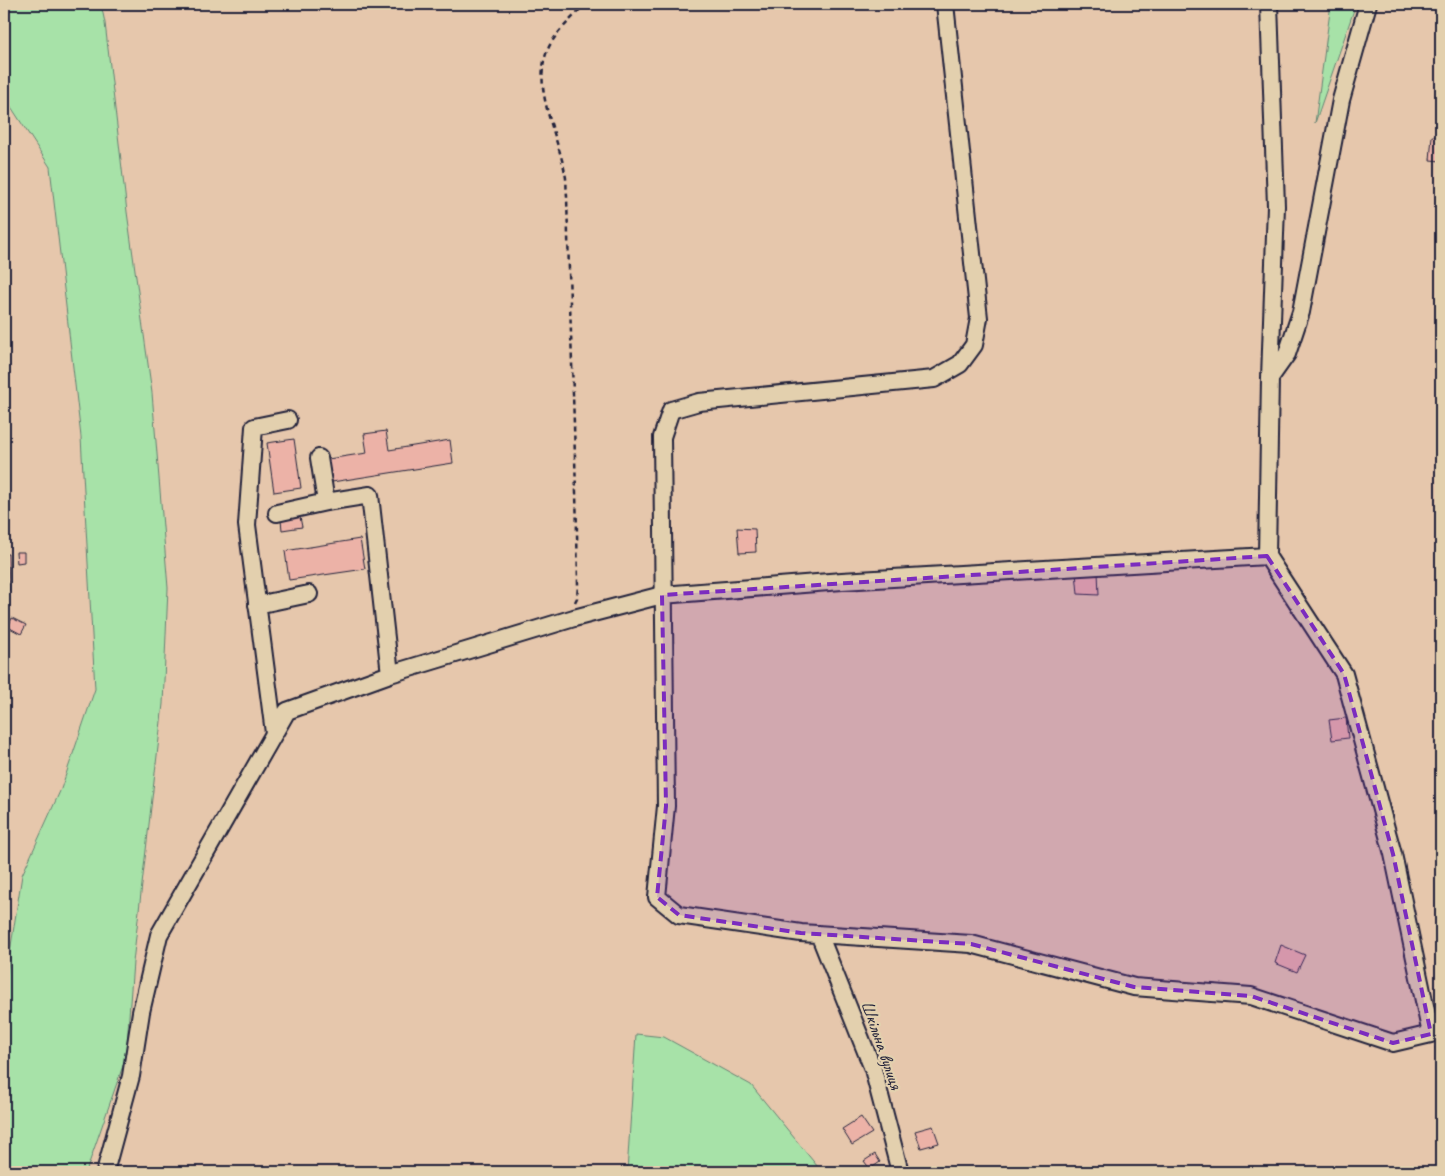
<svg xmlns="http://www.w3.org/2000/svg" width="1445" height="1176" font-family="Caveat,sans-serif">
<style>
.green{fill:#a7e2a8;stroke:#648272}
.building{fill:#ecb2a7;stroke:#22223b}
.lines{fill:none;stroke-linecap:round;stroke-linejoin:round}
.minor-casing{stroke:#22223b;stroke-width:20}
.path{stroke:#22223b;stroke-width:2.5;stroke-dasharray:5 4;stroke-linecap:butt}
.minor{stroke:#e3d0ae;stroke-width:16}
.marked{fill:#7b2cbf;fill-opacity:0.2;stroke:#7b2cbf;stroke-width:4;stroke-dasharray:10 6;stroke-linejoin:round}
.labels{text-anchor:middle;dominant-baseline:central;stroke-width:4.5;stroke-linejoin:round;paint-order:stroke}
.street-label{font-size:18px;fill:#22223b;stroke:#e3d0ae}
</style>
<rect width="100%" height="100%" fill="#e6c7ac"/>
<filter id="ink" filterUnits="userSpaceOnUse"><feTurbulence type="fractalNoise" baseFrequency=".02" numOctaves="2"/><feDisplacementMap in="SourceGraphic" scale="10" xChannelSelector="R" yChannelSelector="G"/><feConvolveMatrix kernelMatrix="1 2 1 2 8 2 1 2 1" color-interpolation-filters="sRGB"/></filter>
<g filter="url(#ink)">
<!-- green -->
<path class="green" d="M4,4H101L105,23L127,212L152,393L168,588L163,704L133,962L126,1057L86,1172H4V991L22,875L61,789L95,689L81,437L50,167L4,96Z
M1331,4H1356L1315,123Z
M636,1034L664,1037L751,1085L822,1172H627Z"/>
<!-- building -->
<path class="building" d="M1432,136L1441,137V161L1430,160Z
M386,431L389,450L450,440L453,463L332,482L328,459L367,453L364,434Z
M294,439L301,488L274,492L267,443Z
M300,517L302,527L282,530L281,520Z
M737,528L755,529L756,552L739,553Z
M360,539L365,569L289,580L285,551Z
M16,552H24V562L17,563Z
M4,554H8L9,591H4Z
M1076,572H1098L1099,595L1078,594Z
M12,618L26,625L21,634L8,627Z
M1346,718L1348,738L1332,740L1329,720Z
M1281,945L1305,955L1297,972L1275,963Z
M861,1117L872,1133L852,1145L842,1129Z
M933,1126L939,1143L921,1148L915,1131Z
M875,1154L880,1162L870,1169L864,1161Z"/>
<g class="lines">
<defs>
<path id="minor" d="M1270,378L1287,354L1301,312L1341,100L1368,4
M319,458L326,502L370,495L390,674
M277,513L326,502
M1267,556L1270,378L1276,206L1269,4
M257,605L309,594
M274,733L247,525L254,427L288,420
M819,934L873,1069L900,1172
M105,1172L131,1076L141,1012L159,935L287,711L390,674L574,618L662,595L842,581L1267,556L1344,674L1393,854L1431,1034L1393,1043L1251,996L1134,987L971,944L801,933L679,915L657,897L666,806L662,437L671,410L699,402L934,379L960,364L974,345L979,318L945,4"/>
</defs>
<!-- minor casing -->
<use href="#minor" class="minor-casing"/>
<!-- path -->
<path class="path" d="M575,602L577,598L578,585C576,455 570,325 567,196C566,188 567,180 565,173C558,135 531,87 548,49C556,31 573,19 584,4
M1436,1047L1441,1062"/>
<!-- minor -->
<use href="#minor" class="minor"/>
</g>
</g>
<!-- marked area -->
<path class="marked" d="M1267,556L1344,674L1393,854L1431,1034L1393,1043L1251,996L1134,987L971,944L801,933L679,915L657,897L666,806L662,595Z"/>
<g class="labels">
<!-- street labels -->
<g class="street-label">
<text transform="translate(882 1045) rotate(71)">Шкільна вулиця</text>
</g>
</g>
<!-- margin -->
<rect width="1445" height="1176" fill="none" stroke="#e3d0ae" stroke-width="20"/>
<rect x="10" y="10" width="1425" height="1156" fill="none" stroke="#22223b" stroke-width="2" filter="url(#ink)"/>
</svg>
